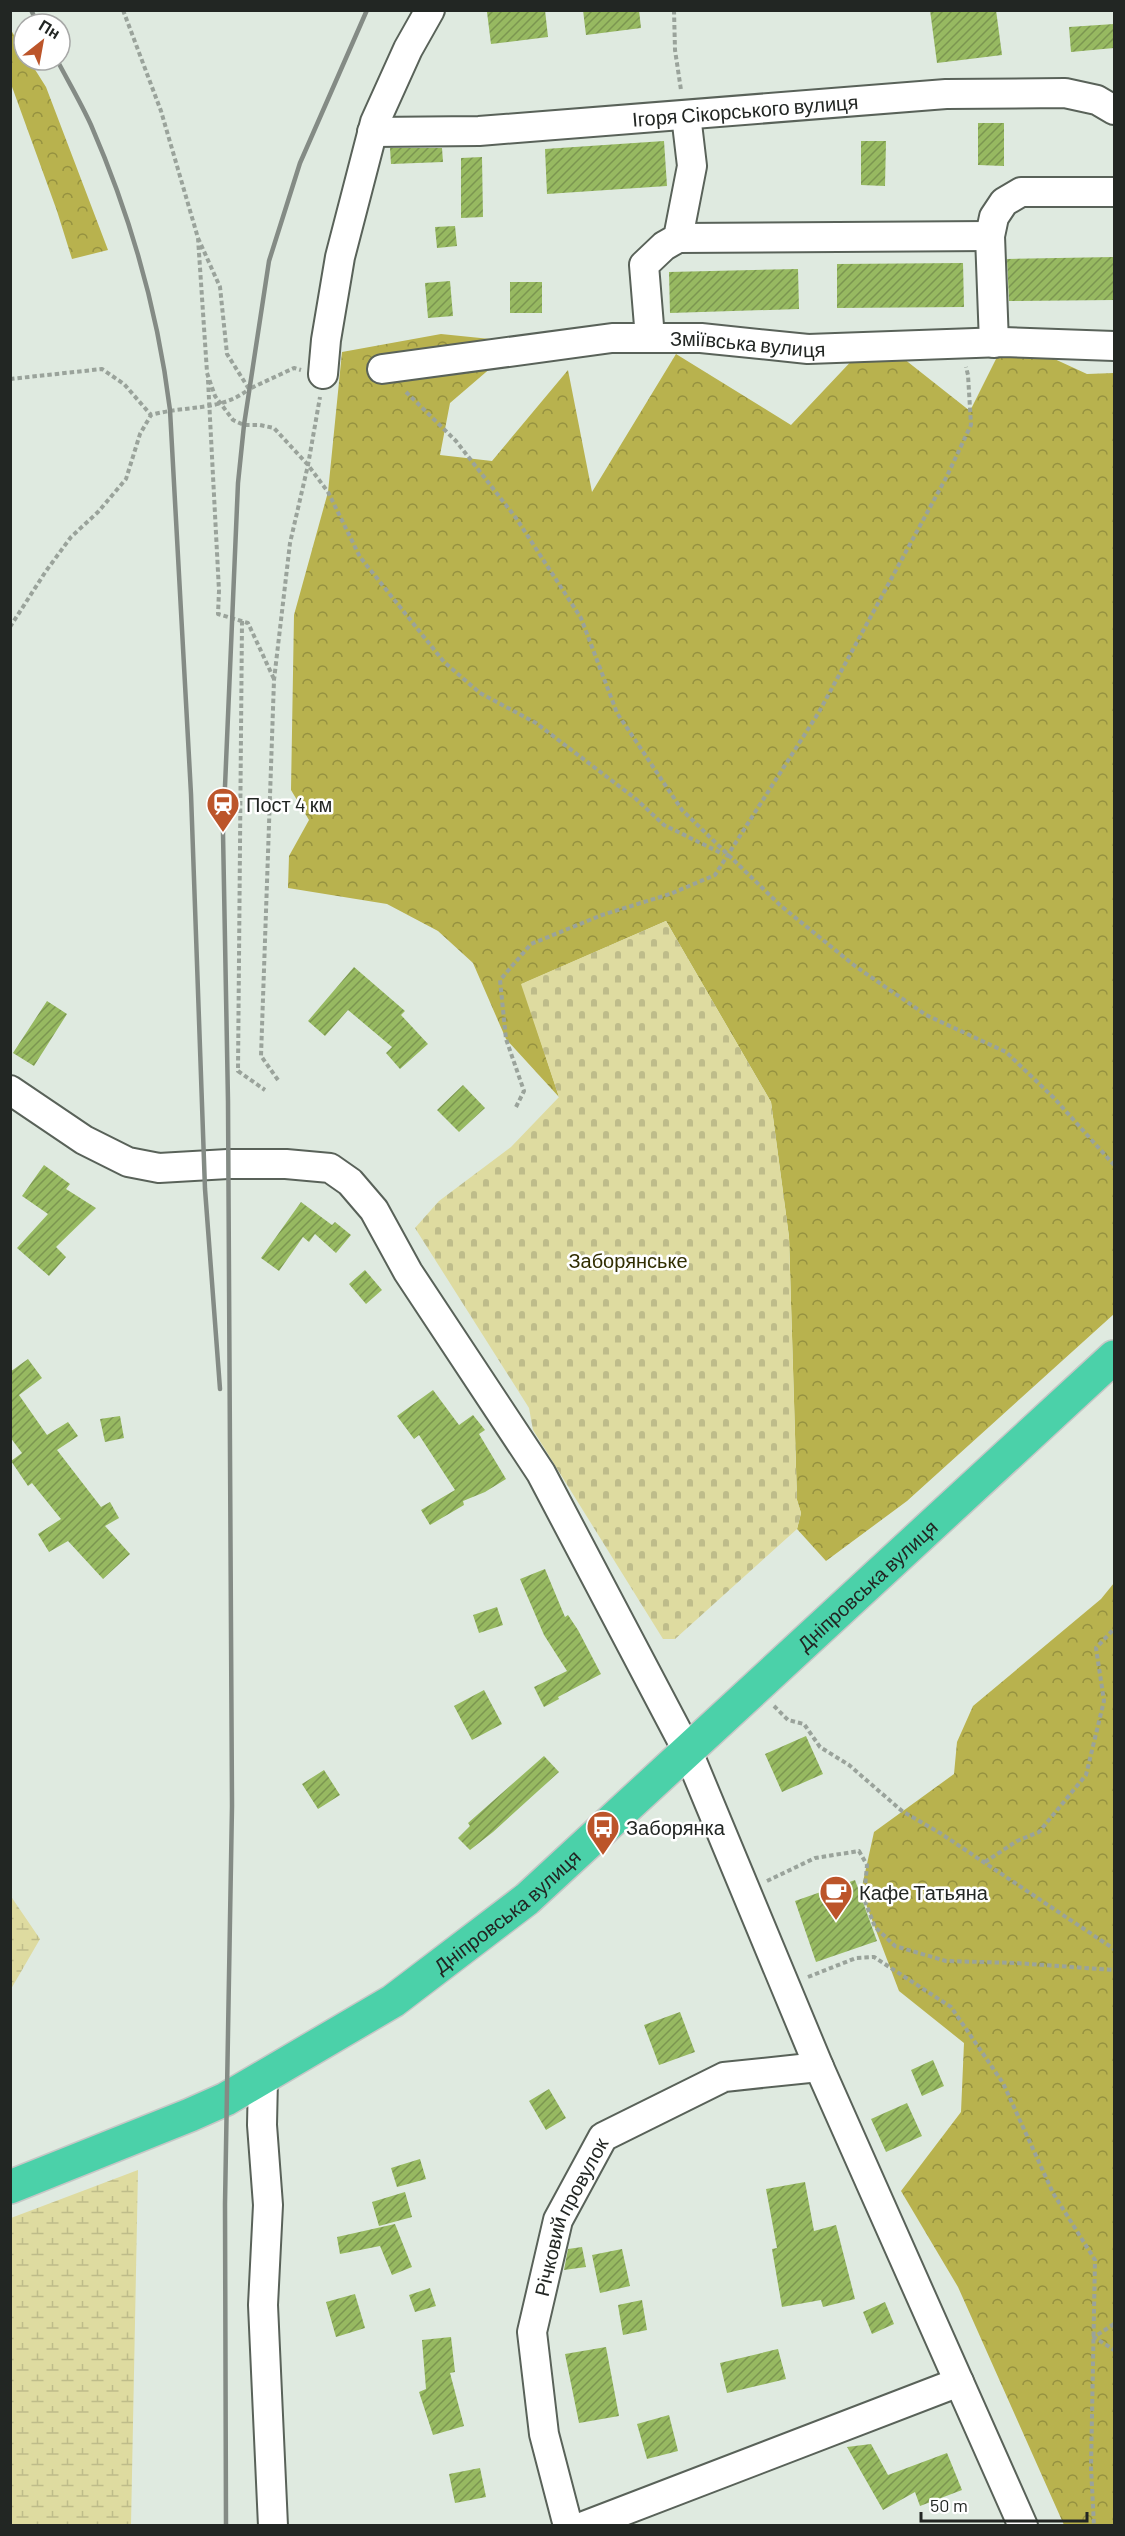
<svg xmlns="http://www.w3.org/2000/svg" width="1125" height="2536" font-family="Barlow,sans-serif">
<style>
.forest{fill:url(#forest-crowns)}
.wetland{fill:url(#wetland-marsh)}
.cemetery{fill:url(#cemetery-stones)}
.building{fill:url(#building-hatch)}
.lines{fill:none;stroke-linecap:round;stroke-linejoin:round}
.minor-casing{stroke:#596259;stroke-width:32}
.highway-casing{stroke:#c6c7c6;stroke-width:36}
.path{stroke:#9aa39b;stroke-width:4;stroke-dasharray:4.5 3;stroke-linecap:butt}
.minor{stroke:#fff;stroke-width:28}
.highway{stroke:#4bd1a9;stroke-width:33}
.rail{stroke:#848b85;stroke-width:4.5}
.labels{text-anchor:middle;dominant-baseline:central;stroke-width:5;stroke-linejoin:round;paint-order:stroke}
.street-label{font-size:20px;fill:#222623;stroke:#fff}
.poi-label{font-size:20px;fill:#222623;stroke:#fff;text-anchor:start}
.park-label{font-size:20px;fill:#312e02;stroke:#fff}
</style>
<defs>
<pattern id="forest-crowns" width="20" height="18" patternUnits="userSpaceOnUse" patternTransform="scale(1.5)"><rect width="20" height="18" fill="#b8b24e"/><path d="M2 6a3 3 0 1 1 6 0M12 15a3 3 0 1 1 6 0" fill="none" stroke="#959140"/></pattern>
<pattern id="wetland-marsh" width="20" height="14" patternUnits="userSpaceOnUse" patternTransform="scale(1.5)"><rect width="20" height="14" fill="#dedba0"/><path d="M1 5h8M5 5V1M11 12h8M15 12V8" fill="none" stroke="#bebc8a"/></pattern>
<pattern id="cemetery-stones" width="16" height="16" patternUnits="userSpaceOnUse" patternTransform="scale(1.5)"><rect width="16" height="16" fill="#dedba0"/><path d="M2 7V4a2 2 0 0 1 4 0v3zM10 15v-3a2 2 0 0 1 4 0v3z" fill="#bebc8a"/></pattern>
<pattern id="building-hatch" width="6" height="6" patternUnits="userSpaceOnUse" patternTransform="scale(1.5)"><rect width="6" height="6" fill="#97b961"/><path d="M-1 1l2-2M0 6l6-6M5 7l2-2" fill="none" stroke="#7b9650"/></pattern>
</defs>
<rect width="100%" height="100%" fill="#dfeae0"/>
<!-- forest -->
<path class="forest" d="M11,30L24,52V60H29L46,87L108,250L72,259L57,211L11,84Z
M441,334L521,342L450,403L440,455L492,461L568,370L592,492L676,354L791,425L875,336L970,411L1007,337L1087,374L1114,373V1314L907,1501L826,1561L797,1529L801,1513L797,1500L789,1237L771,1102L666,921L522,984L559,1097L506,1039L473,963L438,931L387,904L288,888L289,856L309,820L291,790L294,615L328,492L342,352Z
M1114,1583V2525H1064L958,2287L901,2191L961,2112L964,2043L899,1991L861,1891L874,1832L954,1774L957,1742L973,1706L1101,1599Z"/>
<!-- wetland -->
<path class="wetland" d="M10,1895L40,1939L11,1989H10Z
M138,2170L131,2525H11V2218Z"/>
<!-- cemetery -->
<path class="cemetery" d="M666,921L771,1102L789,1237L797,1500L801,1513L797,1529L675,1639H663L533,1430L529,1408L415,1228L439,1201L511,1147L559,1097L521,984Z"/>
<!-- building -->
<path class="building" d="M496,10H545L548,37L491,44L487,12Z
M583,10H639L641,28L586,35Z
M930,10H996L1002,55L937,63Z
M1114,24V48L1071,52L1069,27Z
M978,123H1004V166L978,165Z
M664,141L667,186L547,194L545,149Z
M861,141H886L885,186L861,185Z
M390,148H442L443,162L391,164Z
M482,157L483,217L461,218V158Z
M455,226L457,246L437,248L435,227Z
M1114,257V300L1009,301L1007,259Z
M963,263L964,307L837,308V264Z
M798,269L799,309L670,313L669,272Z
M450,281L453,316L428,318L425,283Z
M510,282H542V313H510Z
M354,967L405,1011L401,1015L428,1044L400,1069L386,1053L392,1047L348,1010L325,1036L308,1021Z
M47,1001L67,1014L34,1066L13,1053Z
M463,1085L485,1108L459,1132L437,1110Z
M44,1165L70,1184L66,1189L96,1208L56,1247L66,1257L49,1276L17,1248L48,1214L22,1196Z
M301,1202L332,1225L335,1222L351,1235L336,1253L315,1234L309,1242L303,1237L279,1271L261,1258Z
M365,1270L382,1290L366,1304L349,1284Z
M28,1359L42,1378L19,1395L47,1435L68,1422L78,1436L57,1450L101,1507L110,1502L119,1518L105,1526L130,1554L103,1579L68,1541L49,1552L38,1534L61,1519L32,1483L28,1486L11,1461L22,1453L10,1437V1372Z
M433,1390L459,1425L473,1415L485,1430L479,1434L506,1479L485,1492L463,1501L464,1505L430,1525L421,1510L455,1490L419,1435L414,1439L397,1416Z
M120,1416L124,1438L105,1442L100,1419Z
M545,1569L565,1617L568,1615L578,1630L601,1674L558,1697L559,1699L544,1707L534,1687L567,1671L544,1635L520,1579Z
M497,1607L503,1625L479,1633L473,1615Z
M484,1690L502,1724L472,1740L454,1706Z
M806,1736L823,1774L782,1792L765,1754Z
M544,1756L559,1772L493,1832L470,1850L458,1838L470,1826L468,1823Z
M324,1770L340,1795L318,1809L302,1784Z
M855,1880L877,1941L816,1962L795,1901Z
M680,2012L695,2052L659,2065L644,2025Z
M933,2060L944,2086L922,2096L911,2070Z
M549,2089L566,2118L546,2130L529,2101Z
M907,2103L922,2136L886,2152L871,2119Z
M420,2159L426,2179L397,2187L391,2168Z
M805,2182L814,2231L836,2225L855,2299L823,2307L821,2300L782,2307L772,2249L777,2248L766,2189Z
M405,2192L412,2217L379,2226L372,2202Z
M395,2224L412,2267L392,2275L380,2246L340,2254L337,2237Z
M582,2247L586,2267L564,2270L568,2249Z
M622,2249L630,2286L600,2293L592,2255Z
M430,2288L436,2306L415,2312L409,2295Z
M355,2294L365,2328L336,2337L326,2302Z
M642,2300L647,2330L623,2335L618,2305Z
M885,2302L894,2324L872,2334L863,2312Z
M451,2337L455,2372L450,2373L464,2426L433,2435L419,2392L426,2389L422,2340Z
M606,2347L619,2416L579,2423L565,2354Z
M778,2349L786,2379L727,2393L720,2363Z
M669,2415L678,2451L647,2459L637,2424Z
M871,2444L888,2475L947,2453L962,2490L920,2506L915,2492L883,2510L847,2447Z
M480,2468L486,2497L455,2503L449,2474Z"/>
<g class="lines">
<defs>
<g id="minor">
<path id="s1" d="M372,132L479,131L946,94L1065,93L1097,100L1114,110"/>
<path d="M678,238L990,236"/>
<path d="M650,338L644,265L664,246L678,238L692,166L686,115"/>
<path d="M994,343L990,236L994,217L1004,202L1021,192H1114"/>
<path id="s2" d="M382,369L612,338H701L808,349L1003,342L1114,346"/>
<path d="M323,374L326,340L340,257L375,122L408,49L430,10"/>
<path d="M10,1090L84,1140L128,1162L159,1168L228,1164H286L330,1168L350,1182L374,1210L408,1272L541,1473L688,1752L819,2067L1023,2526"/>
<path d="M263,2078L262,2125L268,2205L263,2305L273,2526"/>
<path id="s3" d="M568,2526L544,2434L532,2332L558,2220L603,2137L724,2077L819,2067"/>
<path d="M584,2526L959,2382"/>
</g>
<g id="highway">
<path id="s4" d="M10,2187L190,2115L226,2099L393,2001L527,1899L1114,1357"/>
</g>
</defs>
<!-- minor casing -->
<use href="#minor" class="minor-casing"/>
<!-- highway casing -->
<use href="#highway" class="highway-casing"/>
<!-- path -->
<path class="path" d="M123,10L161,111L198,238L207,372
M674,10L675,50L681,90
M198,238L220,287L227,354L249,389L294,368L301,370
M207,373L215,396L233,420L244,425H260L274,428L308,465L328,492L360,557L444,662L480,693L536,723L636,799L664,825L723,854
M10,379L102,369L124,384L151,415
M208,380L219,591L218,614L248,623L274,679
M406,392L456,441L516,518L581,618L617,713L682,810L781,906L855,966L926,1015L1006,1052L1054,1098L1114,1165
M242,621L238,1071L265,1090
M10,627L46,571L71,537L98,512L126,479L140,434L151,415C185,405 221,412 249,389
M278,1080L261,1056L274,680L290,543L308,465L320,397
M516,1107L524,1091L506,1039L500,980L531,944L602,915L670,894L715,875L819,712L947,476L971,425L968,375L966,367
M774,1706L788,1720L804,1724L820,1747L849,1765L902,1811L940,1833L1114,1949
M985,1862L1017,1841L1039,1832L1086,1775L1104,1701L1096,1648L1114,1629
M767,1881L815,1858L859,1851L867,1865L864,1899L875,1927L895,1946L946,1961L1016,1963L1114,1970
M808,1977L856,1958L874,1957L951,2007L1003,2083L1053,2193L1095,2260L1091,2467L1094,2526
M1114,2324L1094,2337L1114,2350"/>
<!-- minor -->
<use href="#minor" class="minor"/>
<!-- highway -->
<use href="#highway" class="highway"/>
<!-- rail -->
<path class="rail" d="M31,10L38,24
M57,60C68,81 81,103 91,125C130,215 158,312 170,410L191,794L205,1189L220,1389
M226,2526L225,2204L232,1806L228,1101L223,833L238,483L244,425L269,261L300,163L367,10"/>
</g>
<!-- icons -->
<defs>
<symbol id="station-pin" viewBox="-11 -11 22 30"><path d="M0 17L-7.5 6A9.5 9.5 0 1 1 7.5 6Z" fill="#bc552a" stroke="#fff"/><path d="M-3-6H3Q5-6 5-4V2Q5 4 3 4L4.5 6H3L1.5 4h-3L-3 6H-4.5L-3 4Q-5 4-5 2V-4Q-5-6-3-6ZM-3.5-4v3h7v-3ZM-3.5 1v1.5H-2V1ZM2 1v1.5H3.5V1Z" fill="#fff"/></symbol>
<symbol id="bus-pin" viewBox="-11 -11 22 30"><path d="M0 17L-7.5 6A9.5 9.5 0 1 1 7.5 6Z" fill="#bc552a" stroke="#fff"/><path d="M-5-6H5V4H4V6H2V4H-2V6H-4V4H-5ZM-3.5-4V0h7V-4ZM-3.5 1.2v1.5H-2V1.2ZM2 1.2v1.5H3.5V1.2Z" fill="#fff"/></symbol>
<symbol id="cafe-pin" viewBox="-11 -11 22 30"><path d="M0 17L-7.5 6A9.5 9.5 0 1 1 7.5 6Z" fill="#bc552a" stroke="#fff"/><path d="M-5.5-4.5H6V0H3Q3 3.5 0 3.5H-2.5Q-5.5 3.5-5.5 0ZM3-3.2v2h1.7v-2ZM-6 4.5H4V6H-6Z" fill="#fff"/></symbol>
</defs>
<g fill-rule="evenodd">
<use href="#station-pin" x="204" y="785" width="38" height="52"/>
<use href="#bus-pin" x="584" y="1808" width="38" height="52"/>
<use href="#cafe-pin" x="817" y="1873" width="38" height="52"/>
</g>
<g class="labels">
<!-- street labels -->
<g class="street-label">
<text stroke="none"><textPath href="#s1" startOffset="374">Ігоря Сікорського вулиця</textPath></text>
<text stroke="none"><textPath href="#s2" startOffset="368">Зміївська вулиця</textPath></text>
<text stroke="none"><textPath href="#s4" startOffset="1058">Дніпровська вулиця</textPath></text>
<text stroke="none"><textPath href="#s4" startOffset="572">Дніпровська вулиця</textPath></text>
<text stroke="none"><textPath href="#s3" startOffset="320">Річковий провулок</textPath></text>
</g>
<!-- poi labels -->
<g class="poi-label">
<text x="246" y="804">Пост 4 км</text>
<text x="626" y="1827">Заборянка</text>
<text x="859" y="1892">Кафе Татьяна</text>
</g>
<!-- park labels -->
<g class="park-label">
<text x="628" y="1260">Заборянське</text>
</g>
</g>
<!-- border -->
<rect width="1125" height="2536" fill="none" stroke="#222623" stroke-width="24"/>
<!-- north arrow -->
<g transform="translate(42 42) rotate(31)"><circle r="28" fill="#ffffff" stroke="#a7a8a7" stroke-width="1.5"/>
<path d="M0-4.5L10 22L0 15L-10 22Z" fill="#bc552a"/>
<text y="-9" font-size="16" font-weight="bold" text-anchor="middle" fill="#222623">Пн</text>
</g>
<!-- scale -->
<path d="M921 2512v9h166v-9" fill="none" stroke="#222623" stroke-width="3"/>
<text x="930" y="2512" font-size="18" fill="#222623" stroke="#ffffff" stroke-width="4.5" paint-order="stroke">50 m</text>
</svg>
